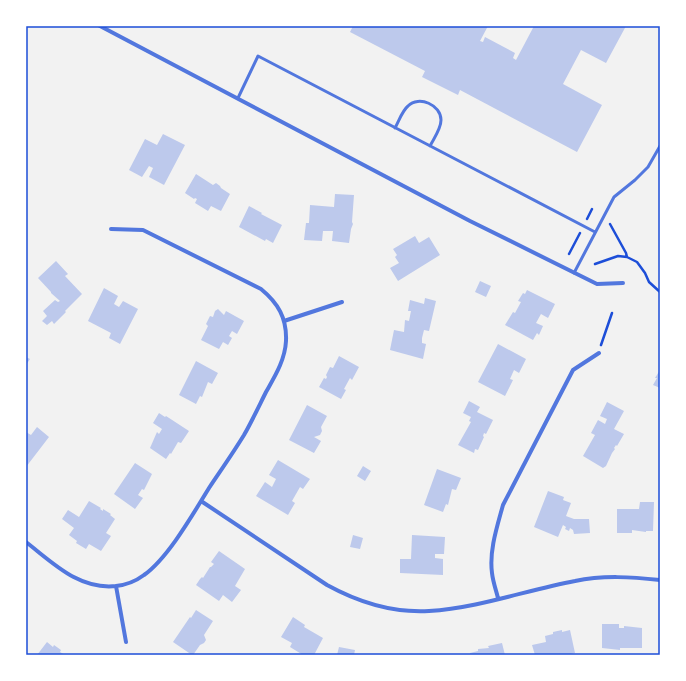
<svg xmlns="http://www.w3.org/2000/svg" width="686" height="681" font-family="Helvetica,sans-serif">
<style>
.building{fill:#bdc9ec}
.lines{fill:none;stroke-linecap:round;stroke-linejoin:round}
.path{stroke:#1d4ed8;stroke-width:2.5}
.service{stroke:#5277de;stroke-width:3}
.minor{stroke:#5277de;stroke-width:4}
.neatline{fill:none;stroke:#1d4ed8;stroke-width:1.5}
</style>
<rect width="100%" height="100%" fill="#f2f2f2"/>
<!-- building -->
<path class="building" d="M353,26H488L480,41L483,42L485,37L515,53L513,58L516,60L534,26H626L606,63L581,50L563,84L602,105L577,152L460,90L458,95L422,77L425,71L350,32Z
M163,134L185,145L164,185L149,177L153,168L149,166L142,177L129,170L145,139L157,145Z
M196,174L213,185L216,183L220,186L221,188L230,194L221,211L211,206L208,211L195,203L197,199L195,198L194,199L185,193Z
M335,194L354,195L352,222L353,224L351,229L349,243L332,241L333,231H323L322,241L304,240L306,223H309L310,205L334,207Z
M249,206L262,213L261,214L282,225L273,243L266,239L265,241L239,227Z
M415,236L419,243L429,237L440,255L398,281L390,268L399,263L395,257L397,255L393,249Z
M56,261L68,274L65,276L82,294L65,311L66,312L54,324L52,321L47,325L42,321L47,316L43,311L55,300L58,302L60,301L51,293V292L38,278Z
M480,281L491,286L486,297L475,292Z
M104,288L118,296L114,304L119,307L123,301L138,309L120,344L109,338L111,333L88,321Z
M527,290L555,304L548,318L541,314L536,323L543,326L539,335L537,333L533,340L505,325L513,312L515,313L521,302L518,301L523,293L525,294Z
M425,298L436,301L429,331L424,330L422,338V343L426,344L423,359L390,350L394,330L404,332L405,320L409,321L411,311H408L410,300L424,304Z
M218,309L224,315L226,311L244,321L237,334L232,331L229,336L232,338L228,345L223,342L219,349L201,340L208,326L206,324L210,316L213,317L215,311Z
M498,344L526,359L519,373L514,370L510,379L513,380L505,396L478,382Z
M339,356L359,367L352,380L350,378L344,389L346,390L341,399L319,387L324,378L326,379L327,377L326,375L330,367L333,368Z
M26,357L30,359L26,365Z
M196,361L218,373L212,384L208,382L202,397L200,396L196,404L179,395Z
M660,370V388L653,385L657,378H655Z
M469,401L480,407L477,412L493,420L486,434L484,433L483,436L484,437L478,450L475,449L474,453L458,445L471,422L469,421L471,417L463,413Z
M607,402L624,411L614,429L624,434L617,446L616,445L614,448L615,449L612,453L606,466L603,468L583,456L595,435L591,433L598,420L605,424L607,419L600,416Z
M307,405L327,416L321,427L322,431L320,435L314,437L321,441L314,453L289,440Z
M159,413L165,417L166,416L189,431L181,443L178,442L171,454L170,453L166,459L150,448L157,432L159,434L162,429L153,423Z
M37,427L49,437L26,467V432L31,435Z
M278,460L310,479L303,489L300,487L292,501L295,503L288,515L256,496L265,482L272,487L276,479L269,475Z
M135,463L152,474L144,490L142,489L138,495L143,498L135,509L114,494Z
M363,466L371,471L365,481L357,476Z
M437,469L461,478L456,490L452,489L448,505L446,504L443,512L424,505Z
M548,491L564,497L563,500L571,503L566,516L574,519H589L590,533L574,534L573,530L570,528L569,531L565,529L566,527L563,525L558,537L534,527Z
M89,501L101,508L100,509L103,511V509L111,514L110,515L115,519L106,533L111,536L101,551L89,544L86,549L76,543L77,541L69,535L74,528L62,519L68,510L79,517Z
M640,502H654L653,531H646V532L632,530V533H617V509H639Z
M353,535L363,538L360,549L350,547Z
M412,535L445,537L444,554H435V558L443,559V575L400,573V559H411Z
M219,551L245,569L235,586L241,590L232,602L223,595L219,601L196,585L200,579L202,577L203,578L210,567H211L214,564L211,562Z
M196,610L213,621L204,635L206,640L204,643L200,645L193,655H192L173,642L190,617L191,618Z
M293,617L305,625L304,627L323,638L314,655H303L290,647L292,643L281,637Z
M602,624H619V628H624V626L642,628V648H620V650L602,648Z
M562,630V632L570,630L575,653L567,655H535L532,645L546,642L545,636L553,634V632Z
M47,642L53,647L54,645L61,650L60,652L65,655H37Z
M502,643L505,655H470V653L478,651V649L489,648L488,646Z
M339,647L355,650L354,655H337Z"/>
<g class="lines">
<!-- path -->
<path class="path" d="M587,219L592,209
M569,254L580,233
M627,257L637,262L645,273L649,282L660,292
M595,264L618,256L627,257L626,253L610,224
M601,345L612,313"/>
<!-- service -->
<path class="service" d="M238,98L258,56L595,232
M395,128C399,121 402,111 408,106C419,95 441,105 441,120C441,129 434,138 430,146
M574,273L614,197L635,180L648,167L660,146"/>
<!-- minor -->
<path class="minor" d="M100,26L470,221L597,284L623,283
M284,321L342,302
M201,501L327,585C358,602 394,613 429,611C478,608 527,590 575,581C603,575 632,577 660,580
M26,542C53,563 79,590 116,586C125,585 136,581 144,575C168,558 193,514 209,488C221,470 233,453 244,435C252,421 259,406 266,392C275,376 285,360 286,341C287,318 278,303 261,289L143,230L111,229
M116,586L126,642
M498,598C496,590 493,582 492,573C489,551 497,527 503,505L573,370L599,353"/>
</g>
<!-- border -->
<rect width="686" height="681" fill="none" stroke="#ffffff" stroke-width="54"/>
<rect x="27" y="27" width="632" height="627" class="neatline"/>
</svg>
